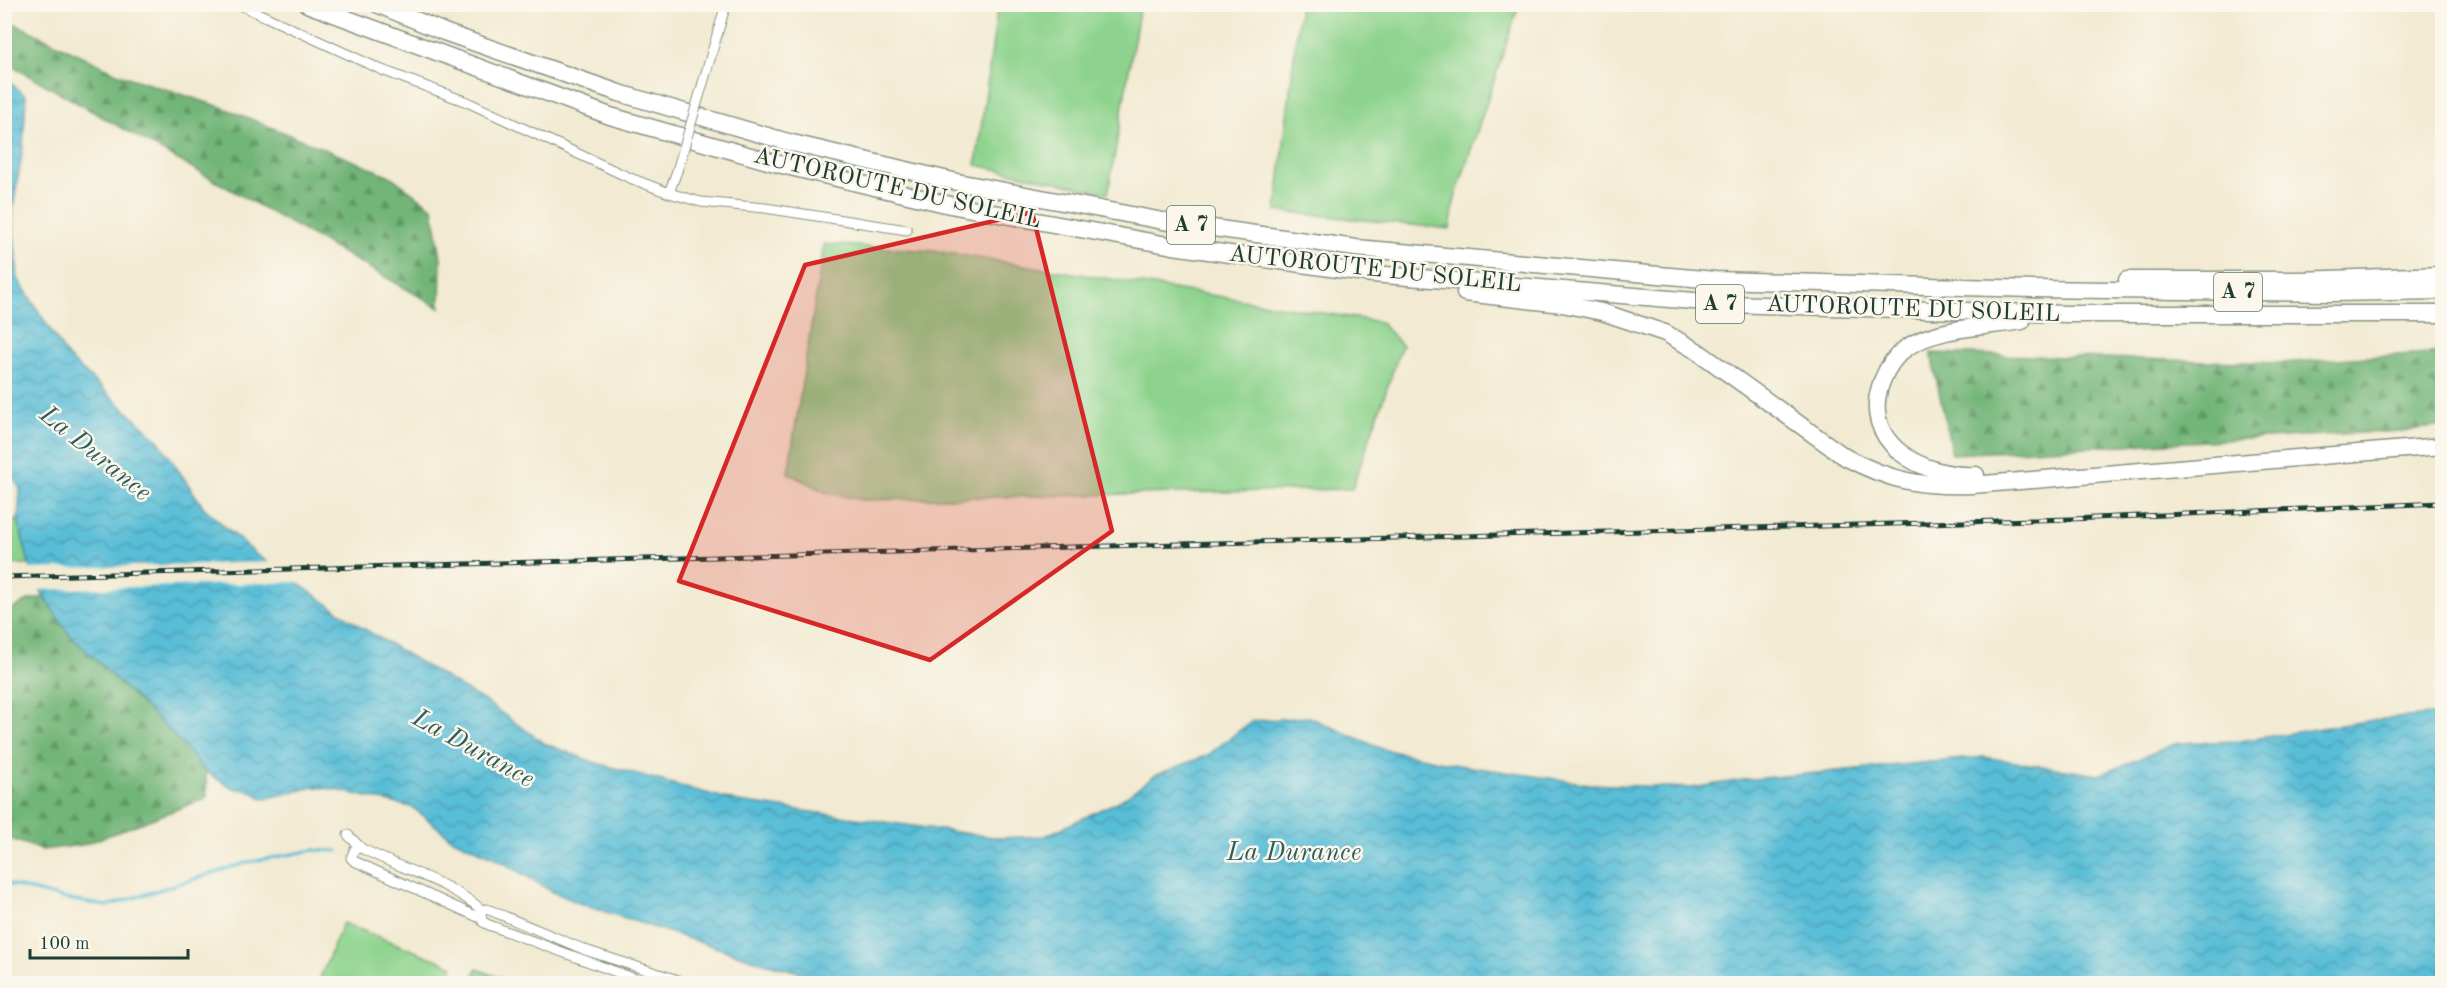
<svg xmlns="http://www.w3.org/2000/svg" width="2447" height="988" font-family="'Old Standard TT',serif">
<style>
.grass{fill:#8dd38d;stroke:#568860;stroke-width:1.5}
.forest{fill:url(#forest-firs);stroke:#487956;stroke-width:1.5}
.water{fill:url(#water-waves);stroke:#3c7d86;stroke-width:1.5}
.pier{fill:#f2ead2}
.lines{fill:none;stroke-linecap:round;stroke-linejoin:round}
.stream{stroke:#59bdd7;stroke-width:3}
.street-casing{stroke:#889483;stroke-width:11}
.highway-casing{stroke:#889483;stroke-width:19}
.street{stroke:#fff;stroke-width:9}
.highway{stroke:#fff;stroke-width:16}
.rail-casing{stroke:#1f3d34;stroke-width:5}
.rail{stroke:#fbf7ec;stroke-width:3;stroke-dasharray:9;stroke-linecap:butt}
.street-bridge-casing{stroke:#889483;stroke-width:11;stroke-linecap:butt}
.street-bridge{stroke:#fff;stroke-width:9}
.marked{fill:#d62828;fill-opacity:0.2;stroke:#d62828;stroke-width:4.5;stroke-linejoin:round}
.labels{text-anchor:middle;dominant-baseline:central;stroke-width:5;stroke-linejoin:round;paint-order:stroke}
.shield{fill:#fbf7ec;stroke:#61756b;stroke-width:1.5}
.shield-label{font-size:22px;font-weight:bold;fill:#1f3d34}
.street-label{font-size:24px;fill:#1f3d34;stroke:#fbf7ec}
.water-label{font-size:26px;font-style:italic;fill:#2e5d5d;stroke:#fbf7ec}
</style>
<defs>
<pattern id="forest-firs" width="22" height="20" patternUnits="userSpaceOnUse" patternTransform="scale(1.5)"><rect width="22" height="20" fill="#72b578"/><path d="M5 1l3.5 6h-7zM16 11l3.5 6h-7z" fill="#5d9463"/></pattern>
<pattern id="water-waves" width="16" height="10" patternUnits="userSpaceOnUse" patternTransform="scale(1.5)"><rect width="16" height="10" fill="#59bdd7"/><path d="M0 5q4-4 8 0t8 0" fill="none" stroke="#499baf"/></pattern>
</defs>
<rect width="100%" height="100%" fill="#fbf7ec"/>
<filter id="ink" filterUnits="userSpaceOnUse"><feTurbulence type="fractalNoise" baseFrequency=".0167" numOctaves="2"/><feDisplacementMap in="SourceGraphic" scale="12" xChannelSelector="R" yChannelSelector="G"/><feConvolveMatrix kernelMatrix="1 2 1 2 8 2 1 2 1" color-interpolation-filters="sRGB"/></filter>
<filter id="wash" filterUnits="userSpaceOnUse"><feTurbulence type="fractalNoise" baseFrequency=".008" numOctaves="4" result="noise"/><feDisplacementMap in="SourceGraphic" scale="24" xChannelSelector="R" yChannelSelector="G"/><feGaussianBlur stdDeviation="1.35" result="paint"/><feColorMatrix in="noise" values="0 0 0 0 0 0 0 0 0 0 0 0 0 0 0 0 0 1.4 0 .05"/><feComposite in="paint" operator="in"/></filter>
<g filter="url(#wash)">
<rect width="100%" height="100%" fill="#f2ead2"/>
<!-- grass -->
<path class="grass" d="M998,5H1140L1108,193L976,165Z
M1300,5H1519L1455,198L1450,229L1276,211Z
M824,244L934,251L1380,322L1402,345L1352,489L862,500L825,492L788,473Z
M18,520L29,564L5,565L4,522Z
M343,923L453,966L446,983H318Z
M477,969L513,983H471Z"/>
<!-- forest -->
<path class="forest" d="M5,19L121,75L224,108L390,176L433,208L441,258L440,308L5,62Z
M2442,352V426L2402,431L1952,454L1931,353L2278,363Z
M44,597L69,634L169,730L206,771L207,798L83,845L42,850L5,837L4,614L28,600Z"/>
<!-- water -->
<path class="water" d="M5,78L26,96L23,148L12,214L18,279L67,356L158,440L204,508L257,555L363,628L484,701L546,744L593,762L739,802L1000,838L1045,836L1121,800L1156,775L1208,755L1252,721L1309,717L1382,749L1458,765L1590,784L1691,788L1743,780L1984,757L2099,775L2177,743L2239,741L2373,720L2442,714V983H842L768,964L584,905L553,892L499,860L451,838L412,807L327,788L314,787L264,799L250,791L232,788L206,772L169,730L69,634L44,597L29,564L18,520L20,489L13,477L5,470Z"/>
<!-- pier -->
<path class="pier" d="M272,562L302,582L38,590L28,569Z"/>
<g class="lines">
<!-- stream -->
<path class="stream" d="M4,883L66,899L107,906L249,862L314,850L338,851"/>
</g>
</g>
<g filter="url(#ink)">
<g class="lines">
<defs>
<path id="street" d="M238,4L382,70L467,102L630,178L669,193L701,202L765,208L907,230
M703,83L726,4
M669,193L677,171
M348,835L361,848
M480,918L354,861L351,858L355,849L361,848C401,869 448,881 482,910
M649,984L489,925L483,922L480,913L482,910L487,909L588,951L690,984"/>
<path id="highway" d="M307,4L610,116L782,165L950,205L1173,246L1373,274L1729,304L2067,314H2442
M377,4L444,32L619,93L788,142L957,182L1163,221L1356,248L1715,280L2033,289L2331,293L2442,291
M2127,280H2299L2442,275
M1465,293L1562,304L1602,312L1665,333L1697,351L1845,457C1890,481 1921,487 1972,485L2442,446
M1976,475C1922,478 1858,442 1882,381C1887,368 1895,356 1906,348C1936,327 1987,327 2022,321"/>
</defs>
<!-- street casing -->
<use href="#street" class="street-casing"/>
<!-- highway casing -->
<use href="#highway" class="highway-casing"/>
<!-- street -->
<use href="#street" class="street"/>
<!-- highway -->
<use href="#highway" class="highway"/>
<defs>
<path id="rail" d="M4,577L2071,519L2442,503"/>
</defs>
<!-- rail casing -->
<use href="#rail" class="rail-casing"/>
<!-- rail -->
<use href="#rail" class="rail"/>
<defs>
<path id="street-bridge" d="M677,171L703,83"/>
</defs>
<!-- street-bridge casing -->
<use href="#street-bridge" class="street-bridge-casing"/>
<!-- street-bridge -->
<use href="#street-bridge" class="street-bridge"/>
</g>
</g>
<!-- marked area -->
<path class="marked" d="M1032,212L1112,531L930,660L679,581L805,265Z"/>
<g class="labels">
<!-- shield labels -->
<g class="shield">
<rect x="1167" y="206" width="48" height="38" rx="4.5"/>
<rect x="2214" y="273" width="48" height="38" rx="4.5"/>
<rect x="1696" y="285" width="48" height="38" rx="4.5"/>
</g>
<g class="shield-label">
<text x="1191" y="225">A 7</text>
<text x="2238" y="292">A 7</text>
<text x="1720" y="304">A 7</text>
</g>
<!-- street labels -->
<g class="street-label">
<text transform="translate(897 189) rotate(13)">AUTOROUTE DU SOLEIL</text>
<text transform="translate(1375 270) rotate(6)">AUTOROUTE DU SOLEIL</text>
<text transform="translate(1913 310) rotate(2)">AUTOROUTE DU SOLEIL</text>
</g>
<!-- water labels -->
<g class="water-label">
<text transform="translate(95 454) rotate(39)">La Durance</text>
<text transform="translate(473 749) rotate(29)">La Durance</text>
<text x="1294" y="853">La Durance</text>
</g>
</g>
<!-- margin -->
<rect width="2447" height="988" fill="none" stroke="#fbf7ec" stroke-width="24"/>
<!-- scale -->
<path d="M30 949v9h158v-9" fill="none" stroke="#1f3d34" stroke-width="3"/>
<text x="39" y="949" font-size="18" fill="#1f3d34" stroke="#fbf7ec" stroke-width="4.5" paint-order="stroke">100 m</text>
</svg>
